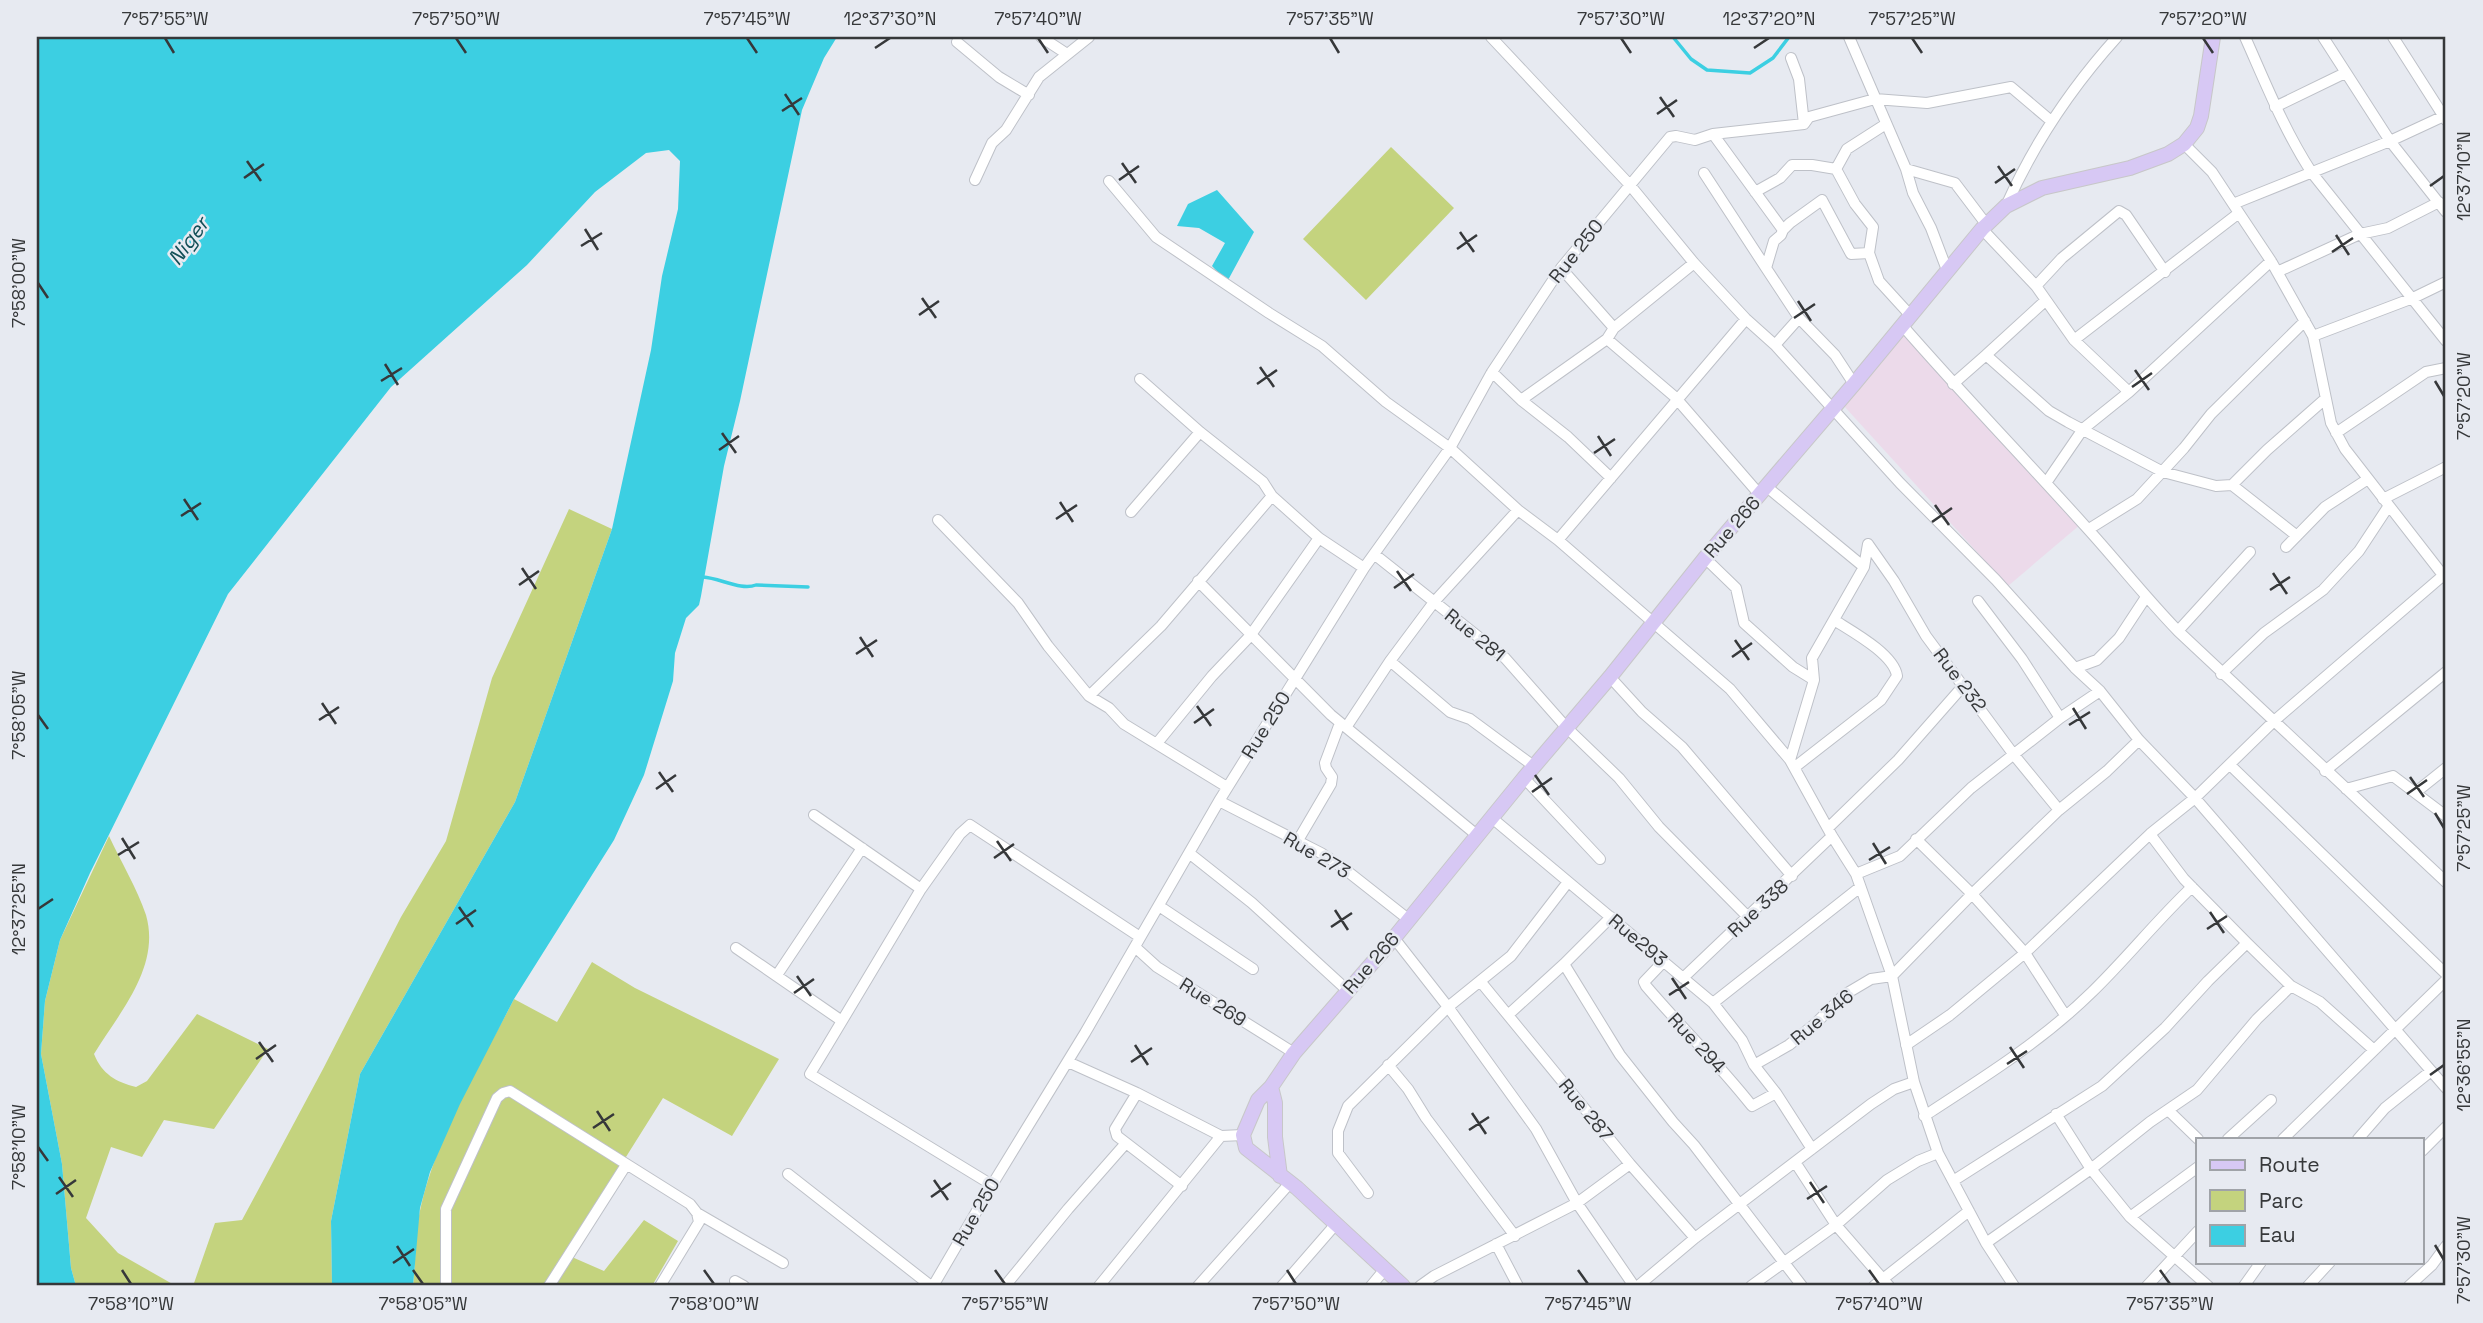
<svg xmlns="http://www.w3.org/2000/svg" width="2483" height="1323" font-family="'Space Grotesk',sans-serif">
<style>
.commercial{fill:#ecdaea}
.green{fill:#c4d37e}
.water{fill:#3ccfe2}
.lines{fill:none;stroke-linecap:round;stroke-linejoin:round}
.stream{stroke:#3ccfe2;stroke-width:3.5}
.minor-casing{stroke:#bec1c8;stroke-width:12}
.major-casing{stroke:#c7c7c8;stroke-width:16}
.minor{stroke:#fff;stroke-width:10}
.major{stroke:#d7c8f4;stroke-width:14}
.ticks{fill:none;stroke:#36383a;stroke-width:2.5}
.labels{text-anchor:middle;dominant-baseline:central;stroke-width:5;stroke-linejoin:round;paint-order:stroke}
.street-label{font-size:19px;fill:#36383a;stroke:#e7eaf1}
.water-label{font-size:21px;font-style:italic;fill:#124f57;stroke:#e7eaf1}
.neatline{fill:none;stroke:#36383a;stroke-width:2.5}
.ticks-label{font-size:18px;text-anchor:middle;fill:#36383a}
</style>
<rect width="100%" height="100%" fill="#e7eaf1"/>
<!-- commercial -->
<path class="commercial" d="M1906,333L2081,524L2008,586L1844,406Z"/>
<!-- green -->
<path class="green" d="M1391,147L1454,208L1366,300L1303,239Z
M569,509L612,529L515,802L360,1074L331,1221L332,1286H193L215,1223L242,1220L323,1069L401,917L446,841L492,678Z
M109,836C121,862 137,888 146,915C161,967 119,1013 94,1054C102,1074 116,1082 136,1087L147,1081L197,1014L268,1049L214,1129L164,1120L142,1157L111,1147L86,1218L118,1253L176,1286H76L71,1268L62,1164L41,1054L45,1001L60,940Z
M592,962L635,988L779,1059L732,1136L663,1098L565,1254L604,1271L644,1220L678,1241L652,1286H413C416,1260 415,1231 421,1206C438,1133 480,1065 514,999L557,1022Z"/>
<!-- water -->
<path class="water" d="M37,37H837L824,58L802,110L740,401L724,466L701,596L699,605L686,618L675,653L673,681L644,775L614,840L514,999L460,1104L430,1172L420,1208L413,1286H332L331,1221L360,1074L515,802L612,529L651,350L662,276L678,209L680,161L669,150L646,153L595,192L527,265L391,387L228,594L90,873L60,940L45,1001L41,1054L62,1164L71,1268L76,1286H37Z
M1217,190L1254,232L1227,282L1212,266L1225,243L1199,228L1177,226L1188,204Z"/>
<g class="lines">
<!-- stream -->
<path class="stream" d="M1673,37L1691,59L1707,70L1750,73L1773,58L1789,37
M703,577C720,578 741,591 756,585L808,587"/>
<defs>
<path id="minor" d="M1041,37L1067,54
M1491,37L1629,184L1694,263L1746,319L1775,345L1900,483L1996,580L2075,668L2100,691L2139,740L2195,798L2446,1088
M1849,37L1906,169L1913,193L1931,228L1947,270
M2245,37C2266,84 2284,130 2312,173L2446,341
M2323,37L2390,141L2446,212
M2393,37L2446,120
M957,42L999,77L1029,95
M1791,58L1799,79L1804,124
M2275,107L2345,73
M1713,134L1783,230L1781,235L1774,241L1766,268L1799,318L1775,345
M2184,144L2212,172L2239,213L2271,261L2313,336L2331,423L2345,449L2446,579
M1836,169L1847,149L1886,124
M1906,169L1955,183L1986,224
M1704,173L1766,268
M975,180L992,143L1006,130L1039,77L1089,37
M1109,181L1156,237L1269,313L1322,346L1386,402L1450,448L1518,510L1558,540L1730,689L1790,760L1832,836L1856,874L1892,976L1914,1082L1938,1153L1986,1243L2014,1286
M1755,192L1780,178L1792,165H1812L1836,169L1855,204L1873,227L1869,253L1879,281L1910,315
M2233,204L2390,141L2446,115
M2006,206C2034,143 2071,88 2117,37
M1982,229L2036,286L2074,340L2129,392
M1783,230L1790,223L1822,200L1851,254L1869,253
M1561,268L1614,328
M2277,272L2360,234L2388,228L2439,202
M2036,286L2062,258L2119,211L2126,215L2165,272
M1799,318L1835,355L1854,384
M1902,325C1962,394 2025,459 2086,527C2117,561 2146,598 2178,631L2446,882
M2313,336L2413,298L2446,282
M1607,339L1675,397L1760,495
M2074,340L2239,213
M1986,355L2045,301
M1492,372L1521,400
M1140,379L1200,432L1263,482L1272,496L1319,538L1364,568
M1953,384L1986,355L2049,411L2068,422L2163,472L2216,486L2232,485L2267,450L2325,399
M2336,433L2426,372L2446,368
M1611,478L1568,437L1521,400L1607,339L1614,328L1694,263
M2046,483L2083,429L2129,392L2271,261
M2232,485L2297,536
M1767,487L1864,567
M2383,499L2446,467
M1131,512L1200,432
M938,520L1018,603L1048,646L1089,696L1109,708L1124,724L1227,787
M2089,529L2137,499L2184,448L2211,414L2305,321
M1558,540L1746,319
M1868,544L1894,581L1926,636L2014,755L2059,810
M2286,547L2325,507L2368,479
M1374,554L1505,658L1566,727L1619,778L1659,827L1748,917
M1705,558L1736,588L1744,623L1793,667L1814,680
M1198,581L1331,715L1478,836
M1978,601L2022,659L2060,718
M2178,631L2250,552
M1390,661L1450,712L1470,719L1535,767
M2075,668L2097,660L2119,638L2146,597
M2221,674L2264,633L2323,590L2359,551L2388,507
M1610,677L1642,712L1682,747L1792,876
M1089,696L1161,626L1272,496
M1347,726L1390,661L1434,602L1518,510
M1158,742L1212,676L1250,636L1319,538
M1790,760L1814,680L1812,658L1864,567L1868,544
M2230,765L2446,974
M1795,767L1881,700L1897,676C1894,654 1851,631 1834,620
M2325,771L2446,672
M1524,778L1600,859
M2346,789L2393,776L2446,816
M2416,792L2446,768
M1219,801L1321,853L1342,867L1408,919
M814,815L921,889
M1492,818L1713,1003L1742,1040L1754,1065L1776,1093L1812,1149
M1828,828L1898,760L1964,685
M2150,834L2184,879L2247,943L2291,986L2320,1002L2374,1050
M1916,839L1972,894L2025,953L2065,1015
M1297,842L1331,784L1332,777L1326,768L1325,763L1340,723
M1189,853L1252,903L1347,990
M1856,874L1900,856L1971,788L2060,718L2100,691
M1159,906L1253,969
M1394,938L1448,1007L1536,1129L1577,1203L1634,1286
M1135,947L1157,967L1294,1053
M736,948L842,1021
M1664,961L1644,982L1646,986C1681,1027 1719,1064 1752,1106L1776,1093
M1564,964L1620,1055L1673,1122L1694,1145L1802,1286
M777,975L862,848
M1683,978L1832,836
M1480,981L1630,1164L1695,1238
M1713,1003L1859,888
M1508,1015L1564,964L1611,917
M1906,1045L1950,1015L2025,953L2150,834L2195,798L2274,721L2446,573
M1068,1062L1137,1093L1221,1136L1243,1135
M1388,1065L1408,1089L1426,1118L1515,1236
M1754,1065L1789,1045L1815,1024L1844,995L1871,979L1892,976L1972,894L2059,810L2107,771L2139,740
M1137,1093L1115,1129L1117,1136L1182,1186
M2168,1110L2198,1139
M2056,1114L2091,1169L2130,1217L2208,1286
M1924,1116C1983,1078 2042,1041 2092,992C2127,958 2157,920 2192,887
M2228,1139L2271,1100
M2283,1139L2446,980
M2358,1139L2385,1108L2431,1071
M2422,1151L2446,1127
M1795,1162L1836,1225L1889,1286
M788,1174L931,1286
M1953,1181L2102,1086L2165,1028L2208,981L2247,943
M992,1185L810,1074L824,1051L921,889L960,834L970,825L1140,937
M1368,1193L1338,1153V1131L1348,1106L1448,1007L1511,956L1568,882
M697,1213L783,1263
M2130,1217L2198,1167
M1986,1243L2091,1169L2150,1122L2197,1090L2257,1019L2291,986
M1496,1244L1518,1286
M735,1281L744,1286
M446,1286V1209L497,1098L503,1093L510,1091L690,1204L697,1213L699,1222L660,1286
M549,1286L626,1165
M933,1286L992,1185L1085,1033L1219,801L1364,568L1450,448L1492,372L1561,268L1670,137L1676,136L1695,140L1713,134L1804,124L1809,117L1875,99L1927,103L2011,87L2050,120
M1005,1286L1068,1209L1126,1143
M1099,1286L1221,1136
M1198,1286L1290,1183
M1282,1286L1335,1225
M1371,1286L1385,1269
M1420,1286L1434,1276L1577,1203L1630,1164
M1638,1286L1695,1238L1871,1104L1894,1089L1914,1082
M1751,1286L1836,1225L1887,1180L1918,1161L1938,1153
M1874,1286L1969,1211
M2147,1286L2198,1231
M2244,1286L2261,1262
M2308,1286L2330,1262
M2409,1286L2432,1265L2446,1246"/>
<path id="major" d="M1271,1087L1275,1103V1137L1280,1176
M1403,1286L1297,1188L1246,1148L1243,1135L1258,1100L1271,1087L1294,1053L1394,938L1524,778L1610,677L1705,558L1854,384L1982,229L2006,206L2042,188L2130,168L2168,154L2184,144L2197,128L2201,116L2213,37"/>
</defs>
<!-- minor casing -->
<use href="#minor" class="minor-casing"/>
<!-- major casing -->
<use href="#major" class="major-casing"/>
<!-- minor -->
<use href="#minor" class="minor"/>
<!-- major -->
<use href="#major" class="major"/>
</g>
<!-- ticks -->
<path class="ticks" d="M165,38L174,53M456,38L466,53M747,38L757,53M1038,38L1048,53M1330,38L1339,53M1621,38L1631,53M1912,38L1922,53M2203,38L2213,53M875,48L890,38M1754,48L1769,38M785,94L799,115M1660,97L1674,117M782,111L802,98M1657,114L1677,100M247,161L261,181M1122,163L1136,183M1998,166L2012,186M244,178L264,164M1119,180L1139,166M1995,183L2015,169M2430,186L2444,176M585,229L598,250M1460,232L1474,252M2336,235L2349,255M581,246L602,233M1457,249L1477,235M2332,252L2353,238M38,283L48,298M922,298L936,318M1798,301L1811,321M919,315L939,301M1794,318L1815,304M385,364L398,385M1260,367L1274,387M2135,370L2149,390M381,381L402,368M2435,381L2444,396M1257,384L1277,370M2132,387L2152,373M722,433L736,453M1598,436L1611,456M719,450L739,436M1594,453L1615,439M184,499L198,520M1060,502L1073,522M1935,505L1949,525M181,516L201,503M1056,519L1077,505M1932,522L1952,508M522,568L536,589M1397,571L1411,591M2273,573L2287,594M519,585L539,571M1394,588L1414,574M2270,590L2290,577M860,637L873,657M1735,640L1749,660M856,654L877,640M1732,657L1752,643M322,703L336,724M1197,706L1211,726M2073,708L2086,729M38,715L48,729M319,720L339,707M1194,723L1214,709M2069,725L2090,712M659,772L673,792M1535,775L1549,795M2410,777L2424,797M656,789L676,775M1532,792L1552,778M2407,794L2427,780M2435,813L2444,828M122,838L135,859M997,841L1011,861M1873,843L1886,864M118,855L139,842M994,858L1014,844M1869,860L1890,847M459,907L473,927M38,909L53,899M1335,910L1348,930M2210,912L2224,933M456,924L476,910M1331,927L1352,913M2207,929L2227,916M797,976L811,996M1672,978L1686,999M794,993L814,979M1669,995L1689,982M259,1042L273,1062M1135,1045L1148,1065M2010,1047L2024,1068M256,1059L276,1045M1131,1062L1152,1048M2007,1064L2027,1051M2430,1075L2444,1065M597,1111L610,1131M1472,1113L1486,1134M593,1128L614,1114M1469,1130L1489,1117M38,1147L48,1161M59,1177L73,1197M934,1180L948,1200M1810,1182L1824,1203M56,1194L76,1180M931,1197L951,1183M1807,1199L1827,1186M2435,1245L2444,1260M397,1246L410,1266M393,1263L414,1249M122,1270L131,1284M413,1270L423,1284M704,1270L714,1284M995,1270L1005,1284M1287,1270L1296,1284M1578,1270L1588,1284M1869,1270L1879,1284M2160,1270L2170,1284"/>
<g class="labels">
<!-- street labels -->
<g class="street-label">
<text transform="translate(1576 251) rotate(-52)">Rue 250</text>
<text transform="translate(1732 527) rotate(-49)">Rue 266</text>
<text transform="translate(1475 635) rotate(39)">Rue 281</text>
<text transform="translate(1960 680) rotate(53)">Rue 232</text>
<text transform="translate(1266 725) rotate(-58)">Rue 250</text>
<text transform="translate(1317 855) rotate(30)">Rue 273</text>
<text transform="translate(1758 908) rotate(-43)">Rue 338</text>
<text transform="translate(1638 940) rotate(40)">Rue293</text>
<text transform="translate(1371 963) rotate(-49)">Rue 266</text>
<text transform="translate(1213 1002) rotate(32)">Rue 269</text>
<text transform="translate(1822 1017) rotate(-40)">Rue 346</text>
<text transform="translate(1697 1043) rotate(47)">Rue 294</text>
<text transform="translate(1586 1110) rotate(51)">Rue 287</text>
<text transform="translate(976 1212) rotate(-60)">Rue 250</text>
</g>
<!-- water labels -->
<g class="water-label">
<text transform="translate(188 241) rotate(-54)">Niger</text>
</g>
</g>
<!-- border -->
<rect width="2483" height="1323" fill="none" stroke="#e7eaf1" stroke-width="77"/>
<!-- legend -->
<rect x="2196" y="1138" width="228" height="126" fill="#e7eaf1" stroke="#a0a3a8" stroke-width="2"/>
<rect x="2210" y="1160" width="35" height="10" fill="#d7c8f4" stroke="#a0a3a8" stroke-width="2"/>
<text x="2259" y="1172" font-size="21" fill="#36383a">Route</text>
<rect x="2210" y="1190" width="35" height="21" fill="#c4d37e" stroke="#a0a3a8" stroke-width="2"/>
<text x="2259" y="1208" font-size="21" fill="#36383a">Parc</text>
<rect x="2210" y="1225" width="35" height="21" fill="#3ccfe2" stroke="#a0a3a8" stroke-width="2"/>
<text x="2259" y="1242" font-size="21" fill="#36383a">Eau</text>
<rect x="38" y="38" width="2406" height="1246" class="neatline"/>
<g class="ticks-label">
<text x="165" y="25">7°57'55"W</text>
<text x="456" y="25">7°57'50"W</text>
<text x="747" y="25">7°57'45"W</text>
<text x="890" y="25">12°37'30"N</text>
<text x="1038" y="25">7°57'40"W</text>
<text x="1330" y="25">7°57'35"W</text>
<text x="1621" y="25">7°57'30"W</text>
<text x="1769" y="25">12°37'20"N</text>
<text x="1912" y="25">7°57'25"W</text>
<text x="2203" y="25">7°57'20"W</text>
<text transform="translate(2464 176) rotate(-90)" y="6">12°37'10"N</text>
<text transform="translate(19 283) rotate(-90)" y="6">7°58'00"W</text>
<text transform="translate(2464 396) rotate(-90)" y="6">7°57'20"W</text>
<text transform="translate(19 715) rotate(-90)" y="6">7°58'05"W</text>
<text transform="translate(2464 828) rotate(-90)" y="6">7°57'25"W</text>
<text transform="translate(19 909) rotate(-90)" y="6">12°37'25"N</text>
<text transform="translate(2464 1065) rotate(-90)" y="6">12°36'55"N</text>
<text transform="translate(19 1147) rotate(-90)" y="6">7°58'10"W</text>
<text transform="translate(2464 1260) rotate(-90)" y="6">7°57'30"W</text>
<text x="131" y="1310">7°58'10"W</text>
<text x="423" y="1310">7°58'05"W</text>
<text x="714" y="1310">7°58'00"W</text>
<text x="1005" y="1310">7°57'55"W</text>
<text x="1296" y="1310">7°57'50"W</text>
<text x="1588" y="1310">7°57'45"W</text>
<text x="1879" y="1310">7°57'40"W</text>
<text x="2170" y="1310">7°57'35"W</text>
</g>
</svg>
